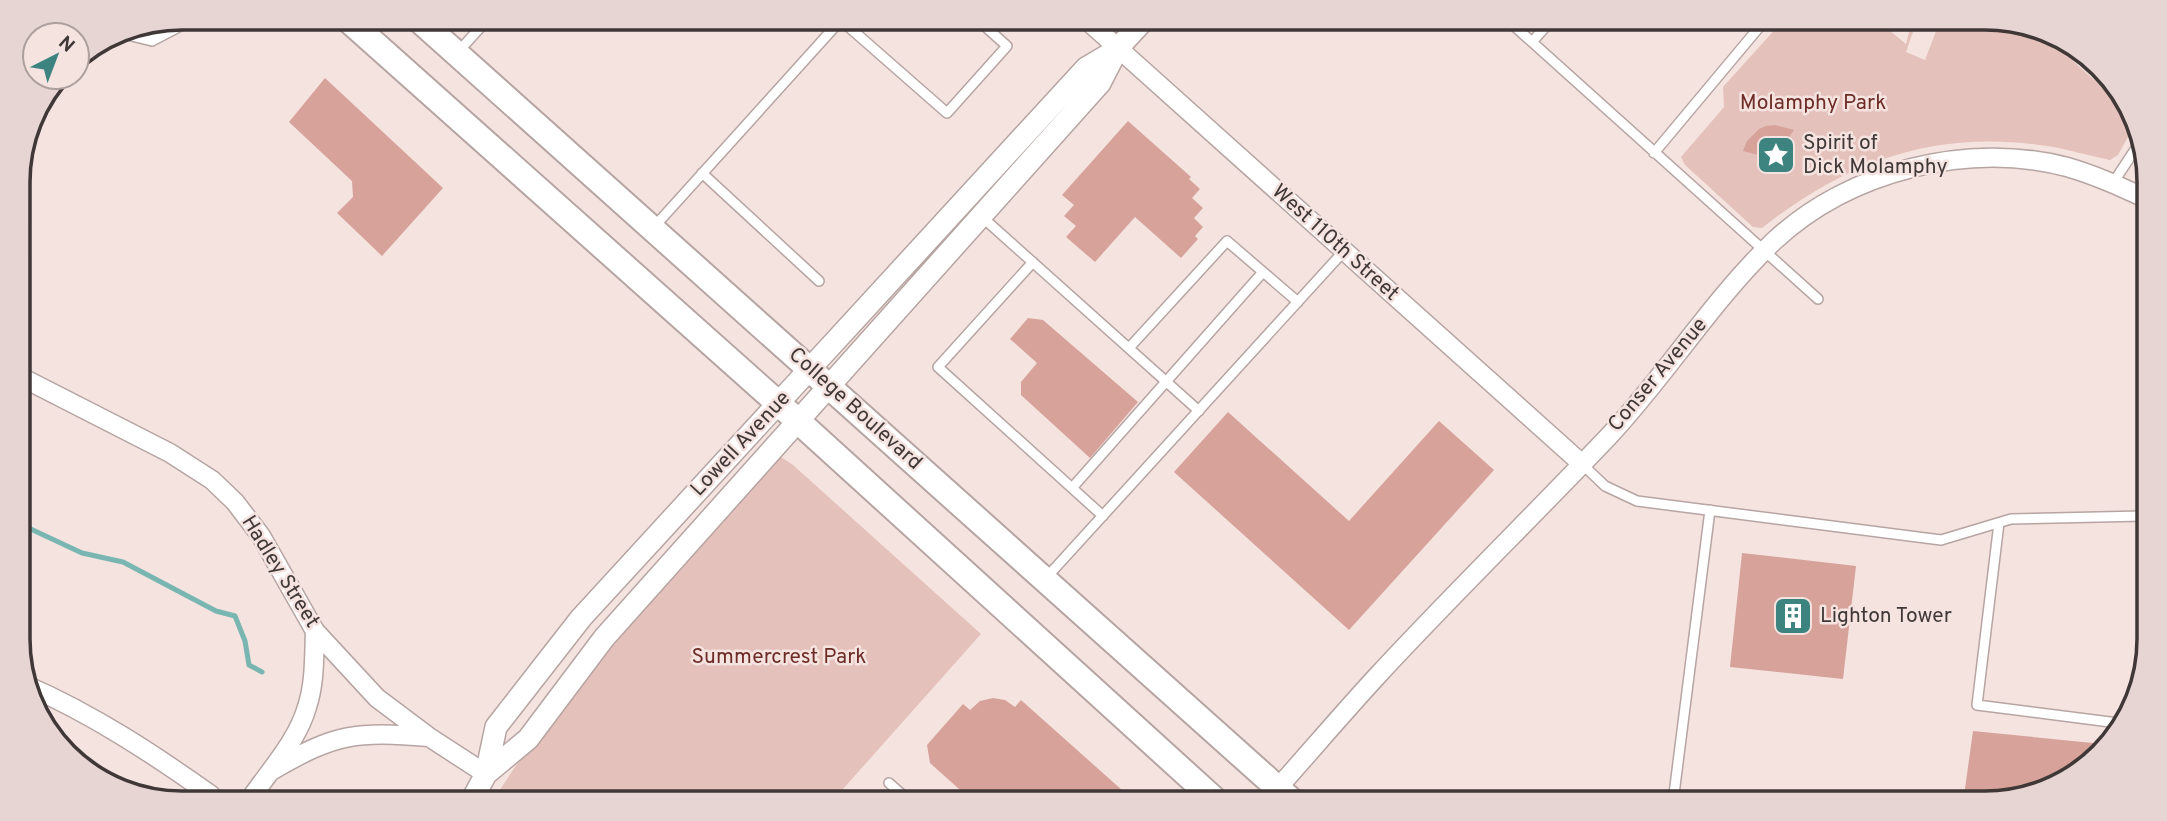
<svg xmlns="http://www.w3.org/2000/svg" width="2167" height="821" font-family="Overpass,sans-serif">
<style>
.green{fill:#e5c1bb}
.water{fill:#79b6b2}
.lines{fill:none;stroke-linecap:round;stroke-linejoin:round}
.stream{stroke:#79b6b2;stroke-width:5}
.building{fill:#d6a29a}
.service-casing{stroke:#b6a5a2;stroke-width:12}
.minor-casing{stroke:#b6a5a2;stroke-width:21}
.tertiary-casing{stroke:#b6a5a2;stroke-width:24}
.secondary-casing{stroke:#b6a5a2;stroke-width:28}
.service{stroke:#fff;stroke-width:9}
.minor{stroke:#fff;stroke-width:18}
.tertiary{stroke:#fff;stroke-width:21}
.secondary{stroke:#fff;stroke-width:24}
.labels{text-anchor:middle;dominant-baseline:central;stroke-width:5;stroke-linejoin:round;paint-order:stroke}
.park-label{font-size:21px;fill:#6d2c25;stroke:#f5e3e0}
.poi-label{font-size:21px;fill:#3f3837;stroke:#f5e3e0;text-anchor:start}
.street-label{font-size:21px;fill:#3f3837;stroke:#f5e3e0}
.rim{fill:none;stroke:#3f3837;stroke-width:3.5}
</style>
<rect width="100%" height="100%" fill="#f5e3e0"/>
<!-- green -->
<path class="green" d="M1779,25L1884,26L1906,44L1910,28L1914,29L1906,52L1925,60L1938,26H2034L2122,105L2125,104L2134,126L2118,155L2110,160C2089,156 2068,149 2047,146C1937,129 1848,160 1762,228L1753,227L1685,165L1681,157L1724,107L1723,87Z
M781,457L793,465L981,634L835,798L496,796C575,671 680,565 781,457Z"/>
<!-- water -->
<path class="water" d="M1759 157a16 16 0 1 1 32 0a16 16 0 1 1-32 0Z"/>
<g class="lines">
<!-- stream -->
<path class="stream" d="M20,524L82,553L123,562L216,611L235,616L245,641L249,665L262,672"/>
</g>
<!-- building -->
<path class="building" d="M325,78L443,188L382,256L337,213L353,197L352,181L289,122Z
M1128,121L1191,177L1189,179L1200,189L1192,198L1203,208L1194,218L1203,227L1195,236L1198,239L1181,258L1135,217L1095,262L1066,237L1076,226L1064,216L1074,205L1062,195Z
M1775,125L1794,130L1784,144L1773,141L1766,142L1758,155L1743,151L1747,141L1759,129L1766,126Z
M1028,318L1043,320L1138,402L1090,458L1021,395V382L1037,363L1010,339Z
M1228,412L1349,521L1439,421L1494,470L1349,630L1174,472Z
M1742,553L1856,566L1843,679L1730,667Z
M993,698L1005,700L1015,707L1021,700L1132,799L969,798L930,763L927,745L963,704L970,710L980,701Z
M1973,731L2103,744L2085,770L1995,803H1963Z"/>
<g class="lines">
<defs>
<path id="service" d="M842,21L947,113L1007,46L979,21
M1512,24L1818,299
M115,32L152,41L196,18
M152,41L161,22
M1532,42L1548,24
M458,52L488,19
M1654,153L1761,25
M702,173L819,281
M2113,183L2140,142
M981,216L1199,411
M654,227L840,21
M1033,262L938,367L1103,516
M1129,348L1227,241L1298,302
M1582,464L1605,486L1637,501L1941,540L2011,519L2143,516
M1072,488L1263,272
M1999,523L1977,705L2118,723
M1046,578L1344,251
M889,783L906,798
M1674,796L1718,802
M1673,802L1710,510"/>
<path id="minor" d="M1089,22L1581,463
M19,376L170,453L212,480L235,502L261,536L315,631L377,698L429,737L486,774
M28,686C94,715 153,754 211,795
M273,770C336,733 357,731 429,737
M253,795C272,768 298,739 307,707C315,683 314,656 315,631
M1267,800C1305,758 1341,715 1379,674C1454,593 1533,516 1609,436C1667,374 1712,300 1774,241C1849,171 1968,141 2067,167C2095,175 2121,187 2147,199"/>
<path id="tertiary" d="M486,774L528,739L604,638L1100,83L1118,48L1142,22
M474,796L486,774L496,727L581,618L1086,68L1118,49"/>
<path id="secondary" d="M346,18L798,421L1215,800
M418,19L1291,800"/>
</defs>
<!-- service casing -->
<use href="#service" class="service-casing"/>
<!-- minor casing -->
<use href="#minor" class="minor-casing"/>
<!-- tertiary casing -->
<use href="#tertiary" class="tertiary-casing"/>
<!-- secondary casing -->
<use href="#secondary" class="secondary-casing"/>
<!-- service -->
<use href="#service" class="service"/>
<!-- minor -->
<use href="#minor" class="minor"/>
<!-- tertiary -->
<use href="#tertiary" class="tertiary"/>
<!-- secondary -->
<use href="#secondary" class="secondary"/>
</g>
<!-- icons -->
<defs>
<symbol id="sight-square" viewBox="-11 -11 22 22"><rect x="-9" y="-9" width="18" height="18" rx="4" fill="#3d8481" stroke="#f5e3e0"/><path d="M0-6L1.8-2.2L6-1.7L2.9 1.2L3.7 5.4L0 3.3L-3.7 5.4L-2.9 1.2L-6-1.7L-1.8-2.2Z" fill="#fff"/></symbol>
<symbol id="building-square" viewBox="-11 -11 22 22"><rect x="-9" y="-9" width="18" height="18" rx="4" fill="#3d8481" stroke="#f5e3e0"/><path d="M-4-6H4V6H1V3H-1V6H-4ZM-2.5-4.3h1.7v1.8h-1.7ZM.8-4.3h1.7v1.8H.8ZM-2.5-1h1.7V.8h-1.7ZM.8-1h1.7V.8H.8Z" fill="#fff"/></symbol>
</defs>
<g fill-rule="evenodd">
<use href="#sight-square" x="1754" y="133" width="44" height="44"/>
<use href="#building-square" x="1771" y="594" width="44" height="44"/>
</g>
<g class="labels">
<!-- park labels -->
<g class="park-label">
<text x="1813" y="103">Molamphy Park</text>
<text x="779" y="657">Summercrest Park</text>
</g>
<!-- poi labels -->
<g class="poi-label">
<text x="1803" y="143">Spirit of<tspan x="1803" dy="24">Dick Molamphy</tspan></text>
<text x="1820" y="616">Lighton Tower</text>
</g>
<!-- street labels -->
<g class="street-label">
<text transform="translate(1335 243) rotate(42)">West 110th Street</text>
<text transform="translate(1658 375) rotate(-50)">Conser Avenue</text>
<text transform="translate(855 409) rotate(42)">College Boulevard</text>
<text transform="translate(741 444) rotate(-47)">Lowell Avenue</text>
<text transform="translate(280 572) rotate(58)">Hadley Street</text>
</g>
</g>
<!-- crop -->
<path d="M0 0H2167V821H0ZM182 30H1985A152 152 0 0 1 2137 182V639A152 152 0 0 1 1985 791H182A152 152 0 0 1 30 639V182A152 152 0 0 1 182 30Z" fill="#e6d5d2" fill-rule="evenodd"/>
<path class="rim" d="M182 30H1985A152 152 0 0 1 2137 182V639A152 152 0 0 1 1985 791H182A152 152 0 0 1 30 639V182A152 152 0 0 1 182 30Z"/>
<!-- north arrow -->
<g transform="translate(56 56) rotate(42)"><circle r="33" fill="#f5e3e0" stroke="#ac9f9c" stroke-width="2"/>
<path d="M0-5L12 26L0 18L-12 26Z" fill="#3d8481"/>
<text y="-10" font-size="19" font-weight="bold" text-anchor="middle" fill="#3f3837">N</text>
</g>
</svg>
